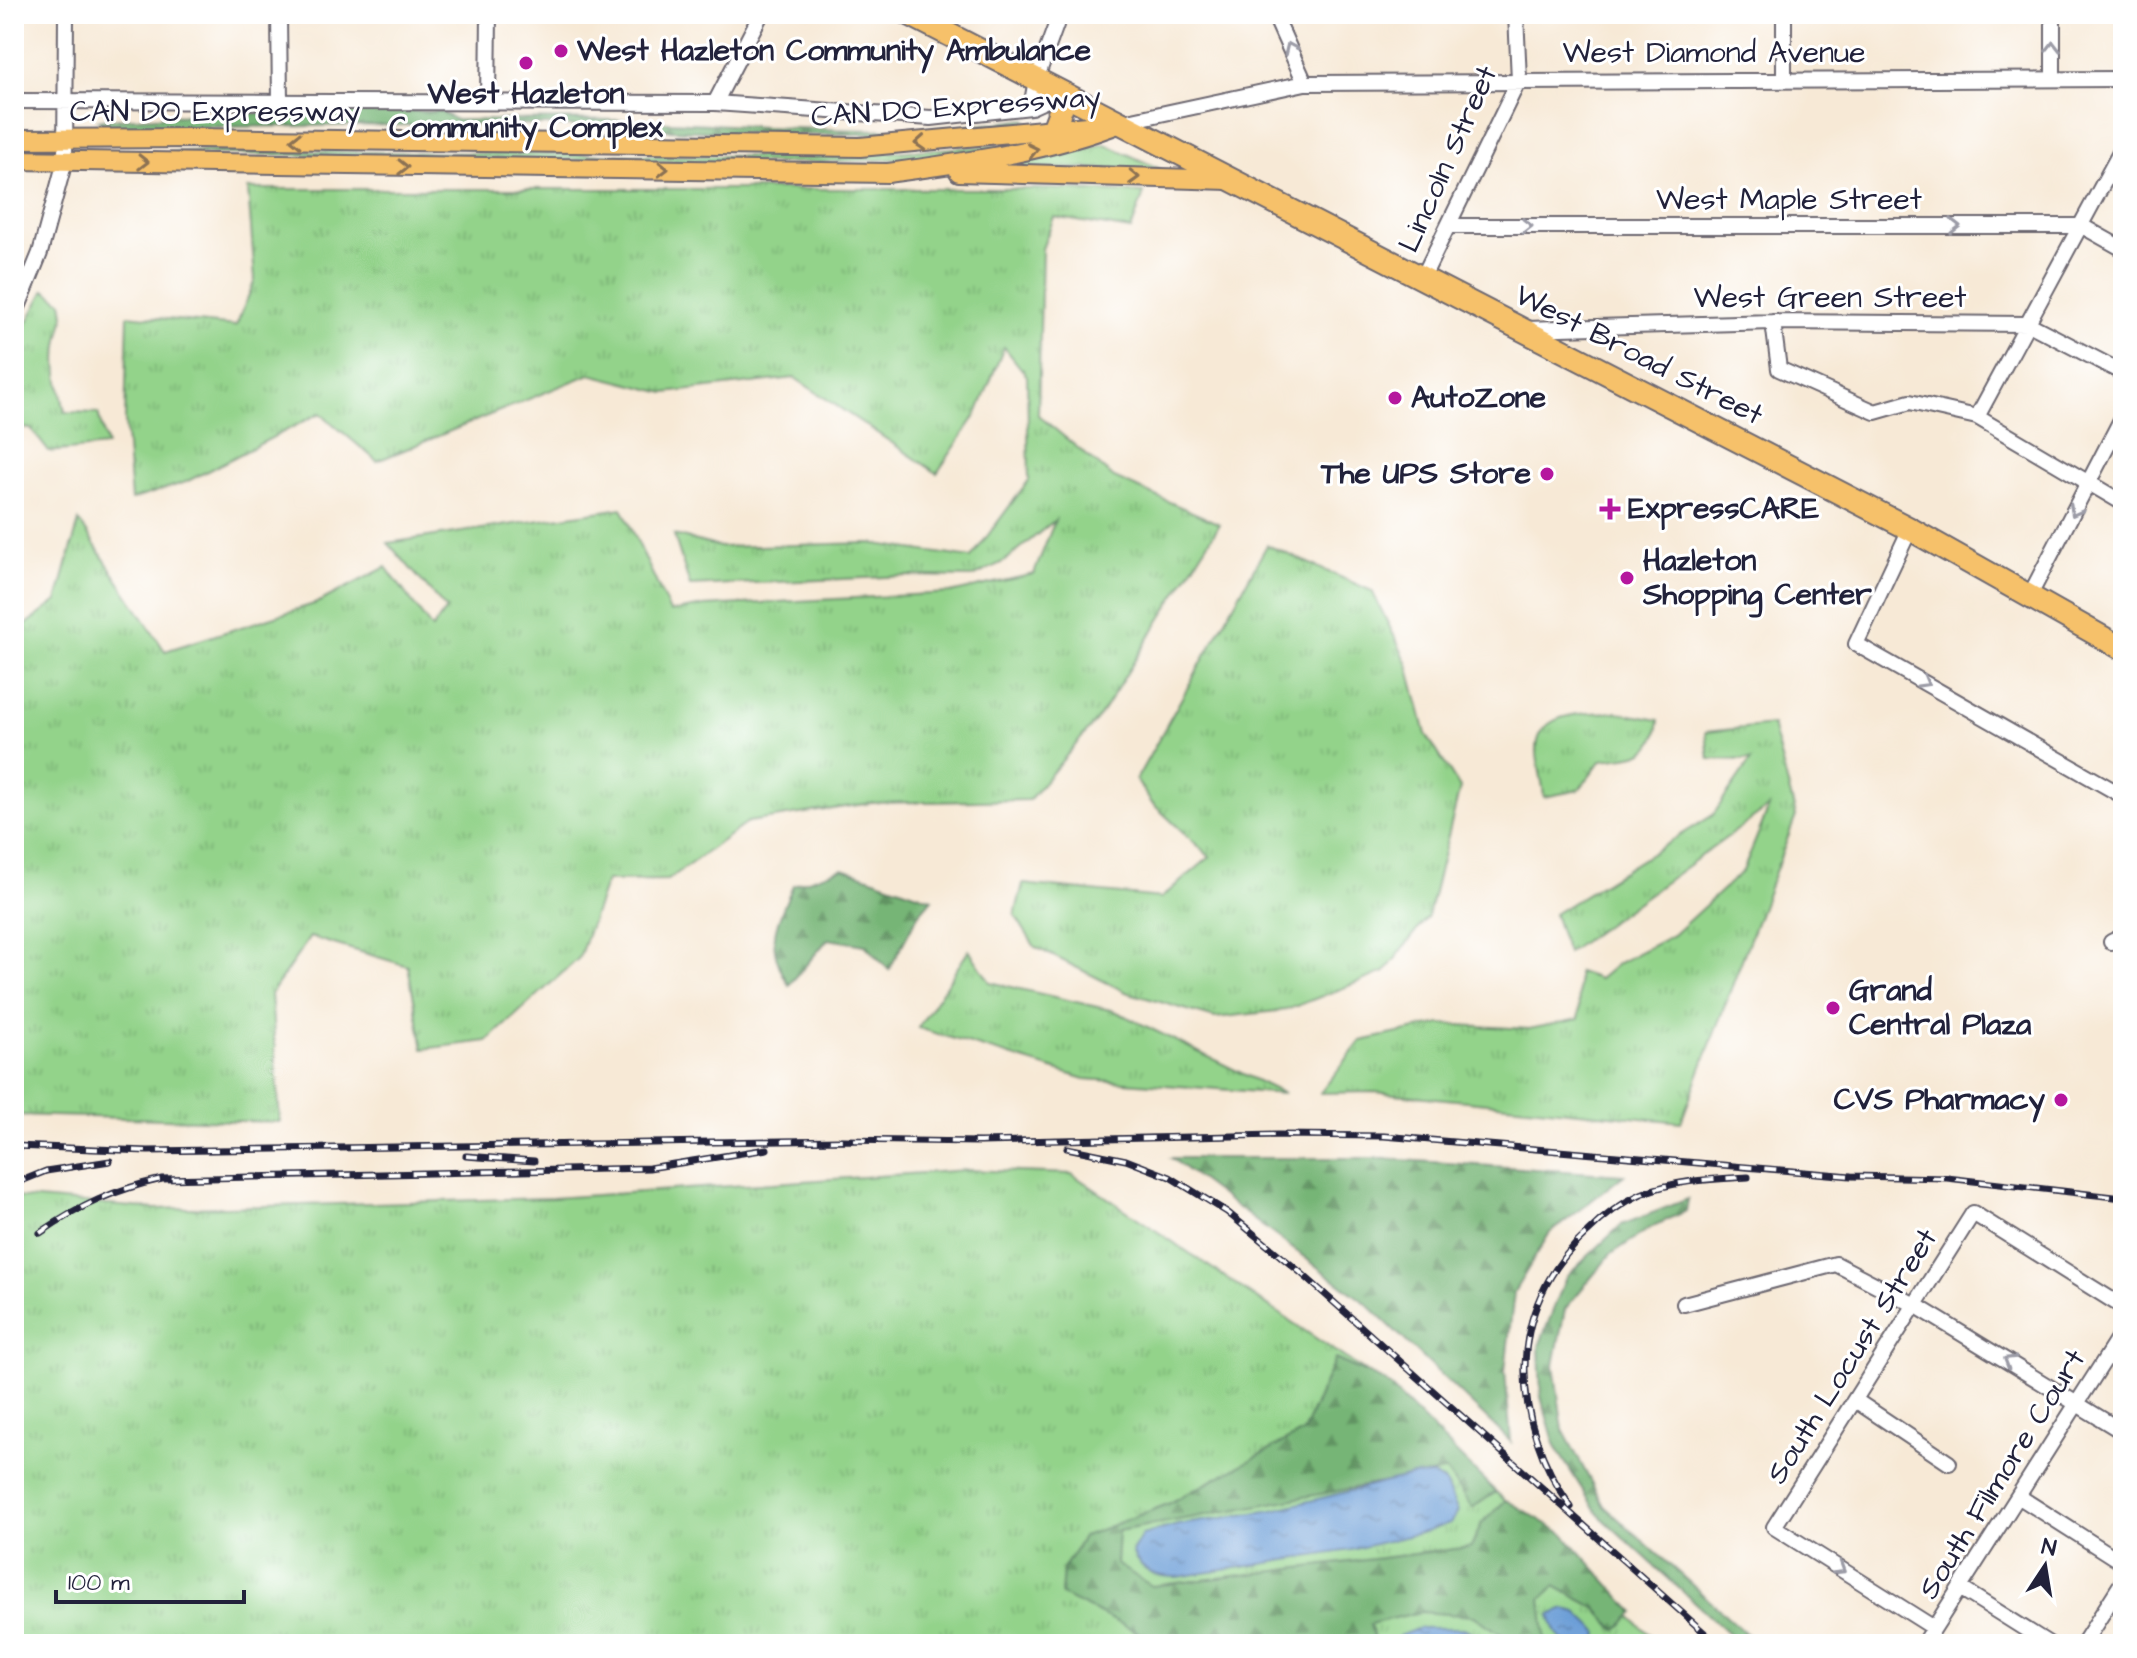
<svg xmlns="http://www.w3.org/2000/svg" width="2137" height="1658" font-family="'Architects Daughter',sans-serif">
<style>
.grass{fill:url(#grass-tufts);stroke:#5a7a62;stroke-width:2}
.forest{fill:url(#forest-firs);stroke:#4c6c58;stroke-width:2}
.water{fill:url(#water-ripples);stroke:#476089;stroke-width:2}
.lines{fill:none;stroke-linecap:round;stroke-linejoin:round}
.minor-casing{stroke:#6d6871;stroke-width:18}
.major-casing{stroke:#6d6871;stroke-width:22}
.highway-casing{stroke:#6d6871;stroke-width:26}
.minor{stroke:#fff;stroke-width:14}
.major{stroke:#f6c16b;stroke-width:18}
.highway{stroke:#f6c16b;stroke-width:22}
.rail-casing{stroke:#22223b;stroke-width:7}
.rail{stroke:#fff;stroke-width:4;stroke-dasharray:12;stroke-linecap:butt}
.oneway{stroke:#9c9ca7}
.oneway2{stroke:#8c7253}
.poi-dot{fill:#b5179e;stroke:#fff;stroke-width:3}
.labels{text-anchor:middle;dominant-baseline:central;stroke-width:6;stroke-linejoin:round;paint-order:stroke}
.poi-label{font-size:30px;font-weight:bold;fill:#22223b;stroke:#fff;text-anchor:start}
.street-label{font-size:30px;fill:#22223b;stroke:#fff}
</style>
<defs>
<pattern id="grass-tufts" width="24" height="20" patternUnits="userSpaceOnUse" patternTransform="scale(2)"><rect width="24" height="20" fill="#93d38a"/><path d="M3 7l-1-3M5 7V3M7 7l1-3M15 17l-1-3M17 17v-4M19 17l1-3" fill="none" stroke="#7eb578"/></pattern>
<pattern id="forest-firs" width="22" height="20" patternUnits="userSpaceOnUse" patternTransform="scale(2)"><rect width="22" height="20" fill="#76b576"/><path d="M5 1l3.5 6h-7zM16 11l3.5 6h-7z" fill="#609362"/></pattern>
<pattern id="water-ripples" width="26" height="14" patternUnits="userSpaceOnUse" patternTransform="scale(2)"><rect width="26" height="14" fill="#6c9ed7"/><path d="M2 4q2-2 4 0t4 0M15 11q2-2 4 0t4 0" fill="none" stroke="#5880b0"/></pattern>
</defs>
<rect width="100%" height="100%" fill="#fff"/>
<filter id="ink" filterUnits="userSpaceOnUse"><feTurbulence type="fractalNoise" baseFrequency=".0125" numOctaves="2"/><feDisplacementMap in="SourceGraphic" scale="16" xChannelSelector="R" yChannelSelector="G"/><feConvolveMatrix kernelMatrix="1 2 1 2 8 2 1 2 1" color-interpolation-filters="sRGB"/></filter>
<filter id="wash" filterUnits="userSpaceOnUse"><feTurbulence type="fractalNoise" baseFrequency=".006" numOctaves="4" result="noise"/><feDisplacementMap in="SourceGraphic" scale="32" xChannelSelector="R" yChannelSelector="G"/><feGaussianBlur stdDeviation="1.8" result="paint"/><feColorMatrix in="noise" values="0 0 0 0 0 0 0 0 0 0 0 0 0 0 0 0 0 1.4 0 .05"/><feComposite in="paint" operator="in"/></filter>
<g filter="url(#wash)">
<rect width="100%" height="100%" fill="#f7e9d6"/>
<!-- grass -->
<path class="grass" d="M1022,144C943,159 863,161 782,163L168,153L209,150L809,157Z
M1105,144L1160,169L1008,168L1007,164Z
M248,189H1049L1144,193L1131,230L1054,217L1042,249L1038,415L1114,478L1220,524L1100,716L1029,800L871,803L748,822L668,880L606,881L579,958L487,1041L423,1049L408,966L310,937L271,994L280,1122L14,1115V634L57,601L79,521L165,651L317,603L386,567L432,629L446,609L388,543L622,508L670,612L704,606L950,593L1034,574L1055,520L1005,561L973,577L907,576L690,586L674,535L720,547L870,543L971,558L1029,480L1027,376L1004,347L977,414L937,473L795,378L665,393L590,374L377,461L320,413L186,482L131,500L125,421L128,315L236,326L255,280Z
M45,290L62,302C66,322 63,321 59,340C54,363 60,389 65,412L98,413L107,446L49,452L31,429L14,427V347Z
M1267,545L1372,591L1408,664L1426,734L1460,788L1428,916L1385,972L1286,1010L1215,1018L1126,992L1035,947L1015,915L1023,884L1161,898L1210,857L1151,802L1136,780Z
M1616,712L1659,720C1655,759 1635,755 1602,760L1579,790L1544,797C1543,782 1538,768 1537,753C1535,709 1586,714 1616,712Z
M1772,725L1796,816L1681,1122L1374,1092L1320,1093L1361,1041L1440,1024L1529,1029L1579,1019L1578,972L1599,979L1618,963L1673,935L1743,871L1769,807L1567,953L1554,914L1713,815L1751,760L1709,759L1706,732Z
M969,950L990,982L1115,1011L1284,1094L1085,1079L918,1028Z
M967,1170L1072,1174L1369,1374L1660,1644H14V1197L156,1209L552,1198Z"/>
<!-- forest -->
<path class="forest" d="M440,111L456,120C520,120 586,118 650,121C770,127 908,138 1026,119L1028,123L936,133L794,135L520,124L107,128L97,120L208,114Z
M843,868L932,899L918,915L889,970L865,945L828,939L789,985C764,944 775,927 793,885Z
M1171,1158H1372L1624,1175L1549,1234L1514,1292L1505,1371L1511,1442L1367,1304Z
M1688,1199L1686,1211L1652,1227L1610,1255L1565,1309L1554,1365L1563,1430L1604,1506L1758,1644H1740L1598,1514L1556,1448L1541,1397L1539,1346L1566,1277L1621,1225Z
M1335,1359L1384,1381L1496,1492L1472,1508L1446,1471L1118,1531L1116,1564L1152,1586L1471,1547L1482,1523L1506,1500L1564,1534L1635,1613L1616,1630L1596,1608L1555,1586L1541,1599L1546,1644H1516L1474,1616L1420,1612L1370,1624L1375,1644H1150L1138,1632L1061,1595L1063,1569L1084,1536L1168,1504L1303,1432Z"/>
<!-- water -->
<path class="water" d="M1433,1475L1445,1483L1458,1512L1450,1523L1428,1531L1351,1550L1178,1577C1155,1577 1143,1574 1132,1552L1142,1535L1178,1525L1273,1510L1411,1476Z
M1565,1609L1577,1612L1599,1633L1597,1644C1565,1644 1560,1648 1550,1615Z
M1419,1628H1464L1492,1644H1396L1399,1636Z"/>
</g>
<g filter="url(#ink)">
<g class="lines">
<defs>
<path id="minor" d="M279,14L280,102
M1274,14L1305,83
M1784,79V14
M2053,79V14
M14,101L715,103L931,118L1031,107L1062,93
M488,102L489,14
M715,103L761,14
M1031,107L1036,80L1060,14
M1123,122L1305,83L2123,79
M1449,226H2082L2123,249
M1423,277L1519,80L1516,14
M14,317L40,253L65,161L66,14
M1773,322L1779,369L1875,412L1910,402L1977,417L2123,503
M1525,329L1773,322L2029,324L2123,373
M1977,417L2123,147
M1910,529L1856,644L2123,796
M2029,597L2123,416
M2111,942L2123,936
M1684,1304L1836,1264L1915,1305L2123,1432
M1855,1400L1949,1463
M2018,1496L2123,1563
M1960,1588L2049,1644
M1934,1628L1774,1527L1973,1213L2123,1307
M1924,1644L2123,1331
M2083,1644L2123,1581"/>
<path id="major" d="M14,139L196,138L860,147L1098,125
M14,160L888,173C968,162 1047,152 1123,122
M959,172L1229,180"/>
<path id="highway" d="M909,14L1910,529L2123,649
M1053,130L1066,95"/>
</defs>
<!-- minor casing -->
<use href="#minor" class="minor-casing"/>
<!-- major casing -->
<use href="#major" class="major-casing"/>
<!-- highway casing -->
<use href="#highway" class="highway-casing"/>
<!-- minor -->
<use href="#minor" class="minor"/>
<!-- major -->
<use href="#major" class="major"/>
<!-- highway -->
<use href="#highway" class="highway"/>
<defs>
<path id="rail" d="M14,1146L148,1151L842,1140L980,1142L1277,1135L1384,1136L1851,1176L1947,1178L2123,1198
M1067,1148L1126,1160L1170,1177L1227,1212L1300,1272L1717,1644
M466,1156L534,1161
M14,1184L46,1171L110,1161
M40,1233C79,1206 116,1189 162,1179L649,1168L767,1149
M1571,1507C1510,1421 1504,1308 1587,1233C1602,1218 1621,1203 1641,1194C1675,1180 1712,1179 1748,1177"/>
</defs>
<!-- rail casing -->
<use href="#rail" class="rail-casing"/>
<!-- rail -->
<use href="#rail" class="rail"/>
</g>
<!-- one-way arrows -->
<defs><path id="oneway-chevron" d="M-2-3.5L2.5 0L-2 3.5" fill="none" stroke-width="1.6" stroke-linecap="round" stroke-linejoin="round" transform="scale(2)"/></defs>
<g class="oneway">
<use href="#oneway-chevron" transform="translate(2053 47) rotate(-90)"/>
<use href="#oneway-chevron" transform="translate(1290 48) rotate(-114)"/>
<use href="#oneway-chevron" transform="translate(1527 226)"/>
<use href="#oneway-chevron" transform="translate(1955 226)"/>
<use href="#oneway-chevron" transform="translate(2075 511) rotate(118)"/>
<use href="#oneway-chevron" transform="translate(1924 682) rotate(30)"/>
<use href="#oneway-chevron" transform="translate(2009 1361) rotate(-149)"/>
<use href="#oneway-chevron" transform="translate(1840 1569) rotate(32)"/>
</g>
<g class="oneway2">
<use href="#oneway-chevron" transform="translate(296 140) rotate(-179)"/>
<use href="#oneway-chevron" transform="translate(920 143) rotate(176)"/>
<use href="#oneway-chevron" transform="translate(1033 150) rotate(-12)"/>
<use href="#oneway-chevron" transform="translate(143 162) rotate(1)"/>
<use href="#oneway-chevron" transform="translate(403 167) rotate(1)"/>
<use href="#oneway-chevron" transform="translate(663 169) rotate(1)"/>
<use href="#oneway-chevron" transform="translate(1134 177) rotate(2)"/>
</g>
</g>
<!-- markers -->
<g class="poi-dot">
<circle cx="561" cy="51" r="8"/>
<circle cx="526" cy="63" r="8"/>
<circle cx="1395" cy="398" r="8"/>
<circle cx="1547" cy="474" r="8"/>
<path d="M1606 497h8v8h8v8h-8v8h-8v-8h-8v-8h8z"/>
<circle cx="1627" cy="578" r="8"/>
<circle cx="1833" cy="1008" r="8"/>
<circle cx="2061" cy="1100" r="8"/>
</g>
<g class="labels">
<!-- poi labels -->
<g class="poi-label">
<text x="577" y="51">West Hazleton Community Ambulance</text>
<text x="526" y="94" text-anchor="middle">West Hazleton<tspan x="526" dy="34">Community Complex</tspan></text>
<text x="1411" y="398">AutoZone</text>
<text x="1531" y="474" text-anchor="end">The UPS Store</text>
<text x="1628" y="509">ExpressCARE</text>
<text x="1643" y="561">Hazleton<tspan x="1643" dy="34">Shopping Center</tspan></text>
<text x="1849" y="991">Grand<tspan x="1849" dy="34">Central Plaza</tspan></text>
<text x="2045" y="1100" text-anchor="end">CVS Pharmacy</text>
</g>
<!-- street labels -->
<g class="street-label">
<text x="1714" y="53">West Diamond Avenue</text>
<text transform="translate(956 107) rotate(-4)">CAN DO Expressway</text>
<text x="215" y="112">CAN DO Expressway</text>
<text transform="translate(1448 159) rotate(-66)">Lincoln Street</text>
<text x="1789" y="200">West Maple Street</text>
<text x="1830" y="298">West Green Street</text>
<text transform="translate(1639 355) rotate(27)">West Broad Street</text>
<text transform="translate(1852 1356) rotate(-58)">South Locust Street</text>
<text transform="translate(2002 1474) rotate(-58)">South Filmore Court</text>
</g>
</g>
<!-- margin -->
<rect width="2137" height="1658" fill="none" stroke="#fff" stroke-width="48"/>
<!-- north arrow -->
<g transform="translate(2045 1566) rotate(12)" stroke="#ffffff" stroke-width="6" paint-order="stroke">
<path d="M0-6L14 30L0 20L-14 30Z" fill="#22223b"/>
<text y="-12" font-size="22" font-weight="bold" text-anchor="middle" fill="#22223b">N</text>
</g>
<!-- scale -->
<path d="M56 1590v12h188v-12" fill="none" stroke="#22223b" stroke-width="4"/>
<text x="68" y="1590" font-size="24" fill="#22223b" stroke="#ffffff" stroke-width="6" paint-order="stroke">100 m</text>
</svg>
